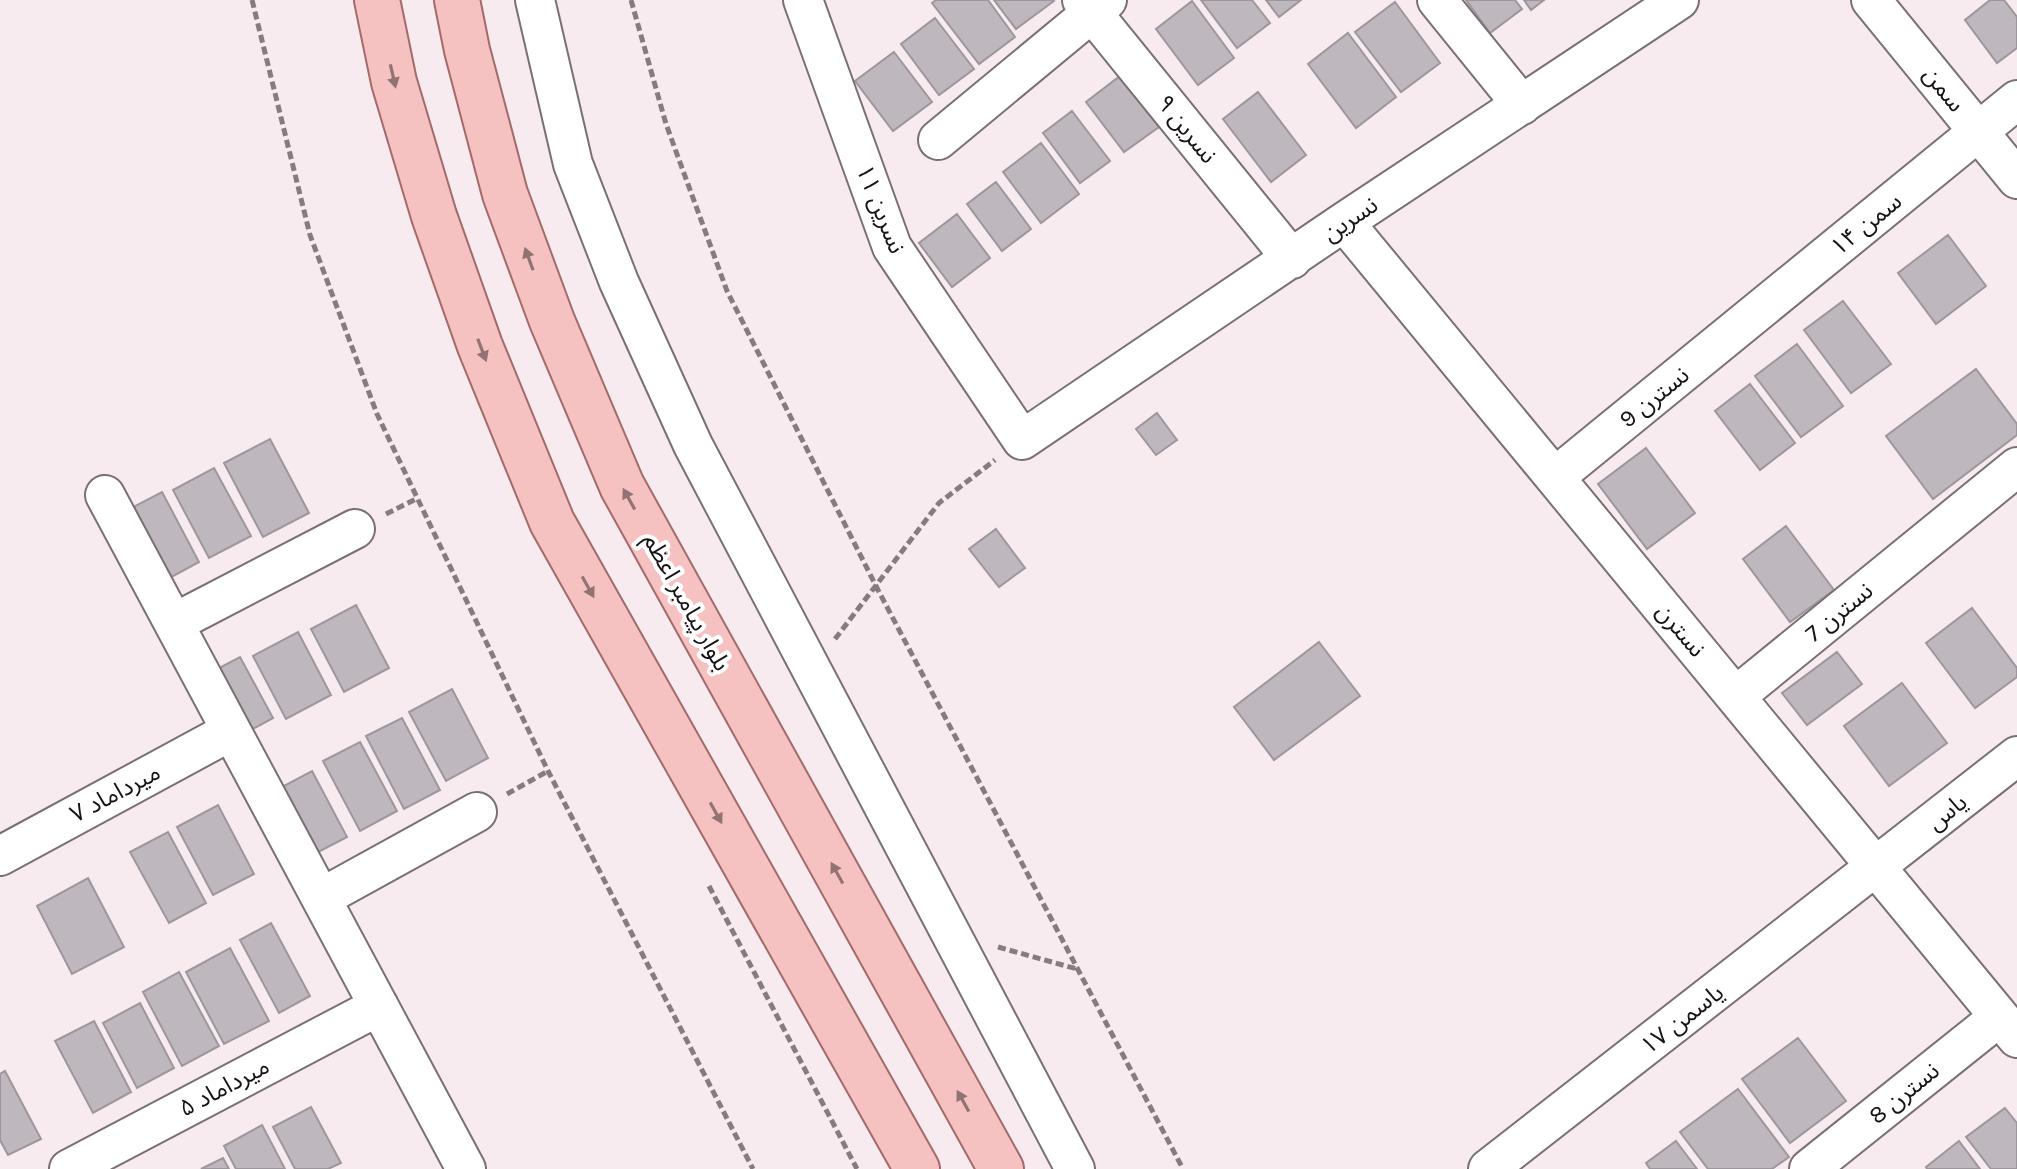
<svg xmlns="http://www.w3.org/2000/svg" width="2017" height="1169" font-family="Karla,'Noto Sans Arabic',sans-serif">
<style>
.building{fill:#bfb7be;stroke:#9e969d;stroke-width:2}
.lines{fill:none;stroke-linecap:round;stroke-linejoin:round}
.minor-casing{stroke:#7a7073;stroke-width:42}
.major-casing{stroke:#a36a6a;stroke-width:48}
.path{stroke:#847c7f;stroke-width:5;stroke-dasharray:8 4;stroke-linecap:butt}
.minor{stroke:#fff;stroke-width:38}
.major{stroke:#f5c1c1;stroke-width:44}
.oneway{fill:#927374}
.labels{text-anchor:middle;dominant-baseline:central;stroke-width:8;stroke-linejoin:round;paint-order:stroke}
.street-label{font-size:24px;fill:#181415;stroke:#fff}
</style>
<rect width="100%" height="100%" fill="#f7ebef"/>
<!-- building -->
<path class="building" d="M936,0H988L1015,37L979,64L932,3Z
M994,0H1053L1054,1L1016,29Z
M1201,0H1252L1270,23L1237,48Z
M1266,0H1301L1279,17Z
M1466,0H1515L1522,9L1490,33Z
M1524,0H1544L1531,10Z
M1990,0H2004L2017,17V48L1997,63L1965,20Z
M1192,1L1234,58L1198,85L1156,29Z
M1395,2L1440,63L1401,92L1355,32Z
M935,18L974,69L939,95L901,44Z
M1348,33L1396,97L1356,128L1308,64Z
M894,52L932,102L893,131L855,81Z
M1120,76L1159,127L1124,152L1086,102Z
M1258,92L1306,155L1271,182L1223,119Z
M1072,111L1110,161L1080,183L1043,133Z
M1041,143L1079,194L1041,223L1003,172Z
M996,182L1031,229L1002,251L967,204Z
M957,214L990,258L952,287L919,243Z
M1948,235L1986,286L1936,324L1898,273Z
M1843,301L1891,364L1851,393L1804,330Z
M1797,344L1843,406L1801,437L1755,376Z
M1976,369L2017,424V435L1933,499L1886,436Z
M1750,384L1795,443L1760,470L1715,411Z
M1157,413L1177,440L1156,455L1136,429Z
M270,439L309,513L263,537L224,463Z
M1646,448L1695,513L1647,549L1598,484Z
M214,468L251,536L209,558L173,490Z
M162,492L199,562L155,586L118,515Z
M1786,526L1834,590L1790,622L1743,559Z
M996,529L1025,568L999,587L969,549Z
M356,605L389,668L344,692L311,629Z
M1972,608L2017,668V677L1975,708L1926,643Z
M298,632L331,695L286,719L253,656Z
M1319,642L1360,696L1274,760L1234,707Z
M1837,652L1862,684L1807,725L1782,693Z
M240,657L273,718L236,738L204,676Z
M1902,683L1947,743L1889,786L1844,726Z
M452,689L488,758L446,781L409,712Z
M402,718L440,790L404,809L366,736Z
M360,742L397,811L360,831L323,761Z
M312,771L347,837L301,861L267,795Z
M218,805L254,874L213,895L177,827Z
M168,832L206,903L169,923L130,852Z
M88,878L124,947L72,974L37,906Z
M271,923L310,996L279,1013L240,940Z
M230,948L269,1021L224,1044L186,972Z
M179,972L219,1046L182,1066L143,992Z
M140,1003L174,1068L137,1088L103,1023Z
M94,1021L131,1092L93,1113L55,1041Z
M1798,1038L1846,1101L1790,1143L1742,1079Z
M5,1071L41,1139L8,1155L0,1140V1074Z
M1738,1089L1789,1157L1772,1169H1708L1680,1132Z
M311,1107L341,1163L328,1169H295L273,1127Z
M2005,1108L2017,1123V1169H1991L1966,1137Z
M262,1125L285,1169H236L224,1146Z
M1676,1141L1697,1169H1650L1646,1163Z
M1959,1141L1980,1169H1927L1926,1167Z
M223,1158L229,1169H201Z"/>
<g class="lines">
<defs>
<path id="minor" d="M535,0L573,164L619,282L693,445L1075,1169
M803,0L892,247L1022,440L1344,222L1679,0
M1082,0L1292,259
M1437,0L1522,105
M1871,0L2017,179
M938,140L1107,0
M1344,222L2017,1038
M1555,477L2017,100
M105,495L466,1169
M174,623L355,529
M1736,696L2017,467
M0,856L231,731
M321,898L477,812
M69,1169L379,1006
M1488,1169L2017,756
M1809,1169L1999,1017"/>
<path id="major" d="M377,0L394,82L434,216L480,346L552,522L917,1169
M457,0L467,50L505,194L552,321L622,486L1001,1169"/>
</defs>
<!-- minor casing -->
<use href="#minor" class="minor-casing"/>
<!-- major casing -->
<use href="#major" class="major-casing"/>
<!-- path -->
<path class="path" d="M252,0L310,235L377,414L548,771L753,1169
M631,0L666,124L727,291L877,588L1183,1169
M386,514L418,498
M835,639L939,503L995,460
M507,794L548,771
M709,886L857,1169
M998,947L1077,969"/>
<!-- minor -->
<use href="#minor" class="minor"/>
<!-- major -->
<use href="#major" class="major"/>
</g>
<!-- one-way arrows -->
<defs><path id="oneway-solid" d="M-6-.8H1V-3.2L6.5 0L1 3.2V.8H-6Z" transform="scale(2)"/></defs>
<g class="oneway">
<use href="#oneway-solid" transform="translate(393 76) rotate(77)"/>
<use href="#oneway-solid" transform="translate(529 259) rotate(-110)"/>
<use href="#oneway-solid" transform="translate(482 350) rotate(69)"/>
<use href="#oneway-solid" transform="translate(629 499) rotate(-119)"/>
<use href="#oneway-solid" transform="translate(588 587) rotate(61)"/>
<use href="#oneway-solid" transform="translate(716 813) rotate(61)"/>
<use href="#oneway-solid" transform="translate(837 873) rotate(-119)"/>
<use href="#oneway-solid" transform="translate(963 1101) rotate(-119)"/>
</g>
<g class="labels">
<!-- street labels -->
<g class="street-label">
<text transform="translate(1944 89) rotate(51)">سمن</text>
<text transform="translate(1187 129) rotate(51)">نسرین ۹</text>
<text transform="translate(881 209) rotate(68)">نسرین ۱۱</text>
<text transform="translate(1350 219) rotate(-34)">نسرین</text>
<text transform="translate(1866 224) rotate(-39)">سمن ۱۴</text>
<text transform="translate(1654 397) rotate(-39)">نسترن 9</text>
<text transform="translate(687 602) rotate(61)">بلوار پیامبر اعظم</text>
<text transform="translate(1839 612) rotate(-39)">نسترن 7</text>
<text transform="translate(1681 630) rotate(50)">نسترن</text>
<text transform="translate(115 793) rotate(-28)">میرداماد ۷</text>
<text transform="translate(1947 812) rotate(-39)">یاس</text>
<text transform="translate(1682 1019) rotate(-38)">یاسمن ۱۷</text>
<text transform="translate(224 1087) rotate(-28)">میرداماد ۵</text>
<text transform="translate(1904 1093) rotate(-39)">نسترن 8</text>
</g>
</g>
</svg>
